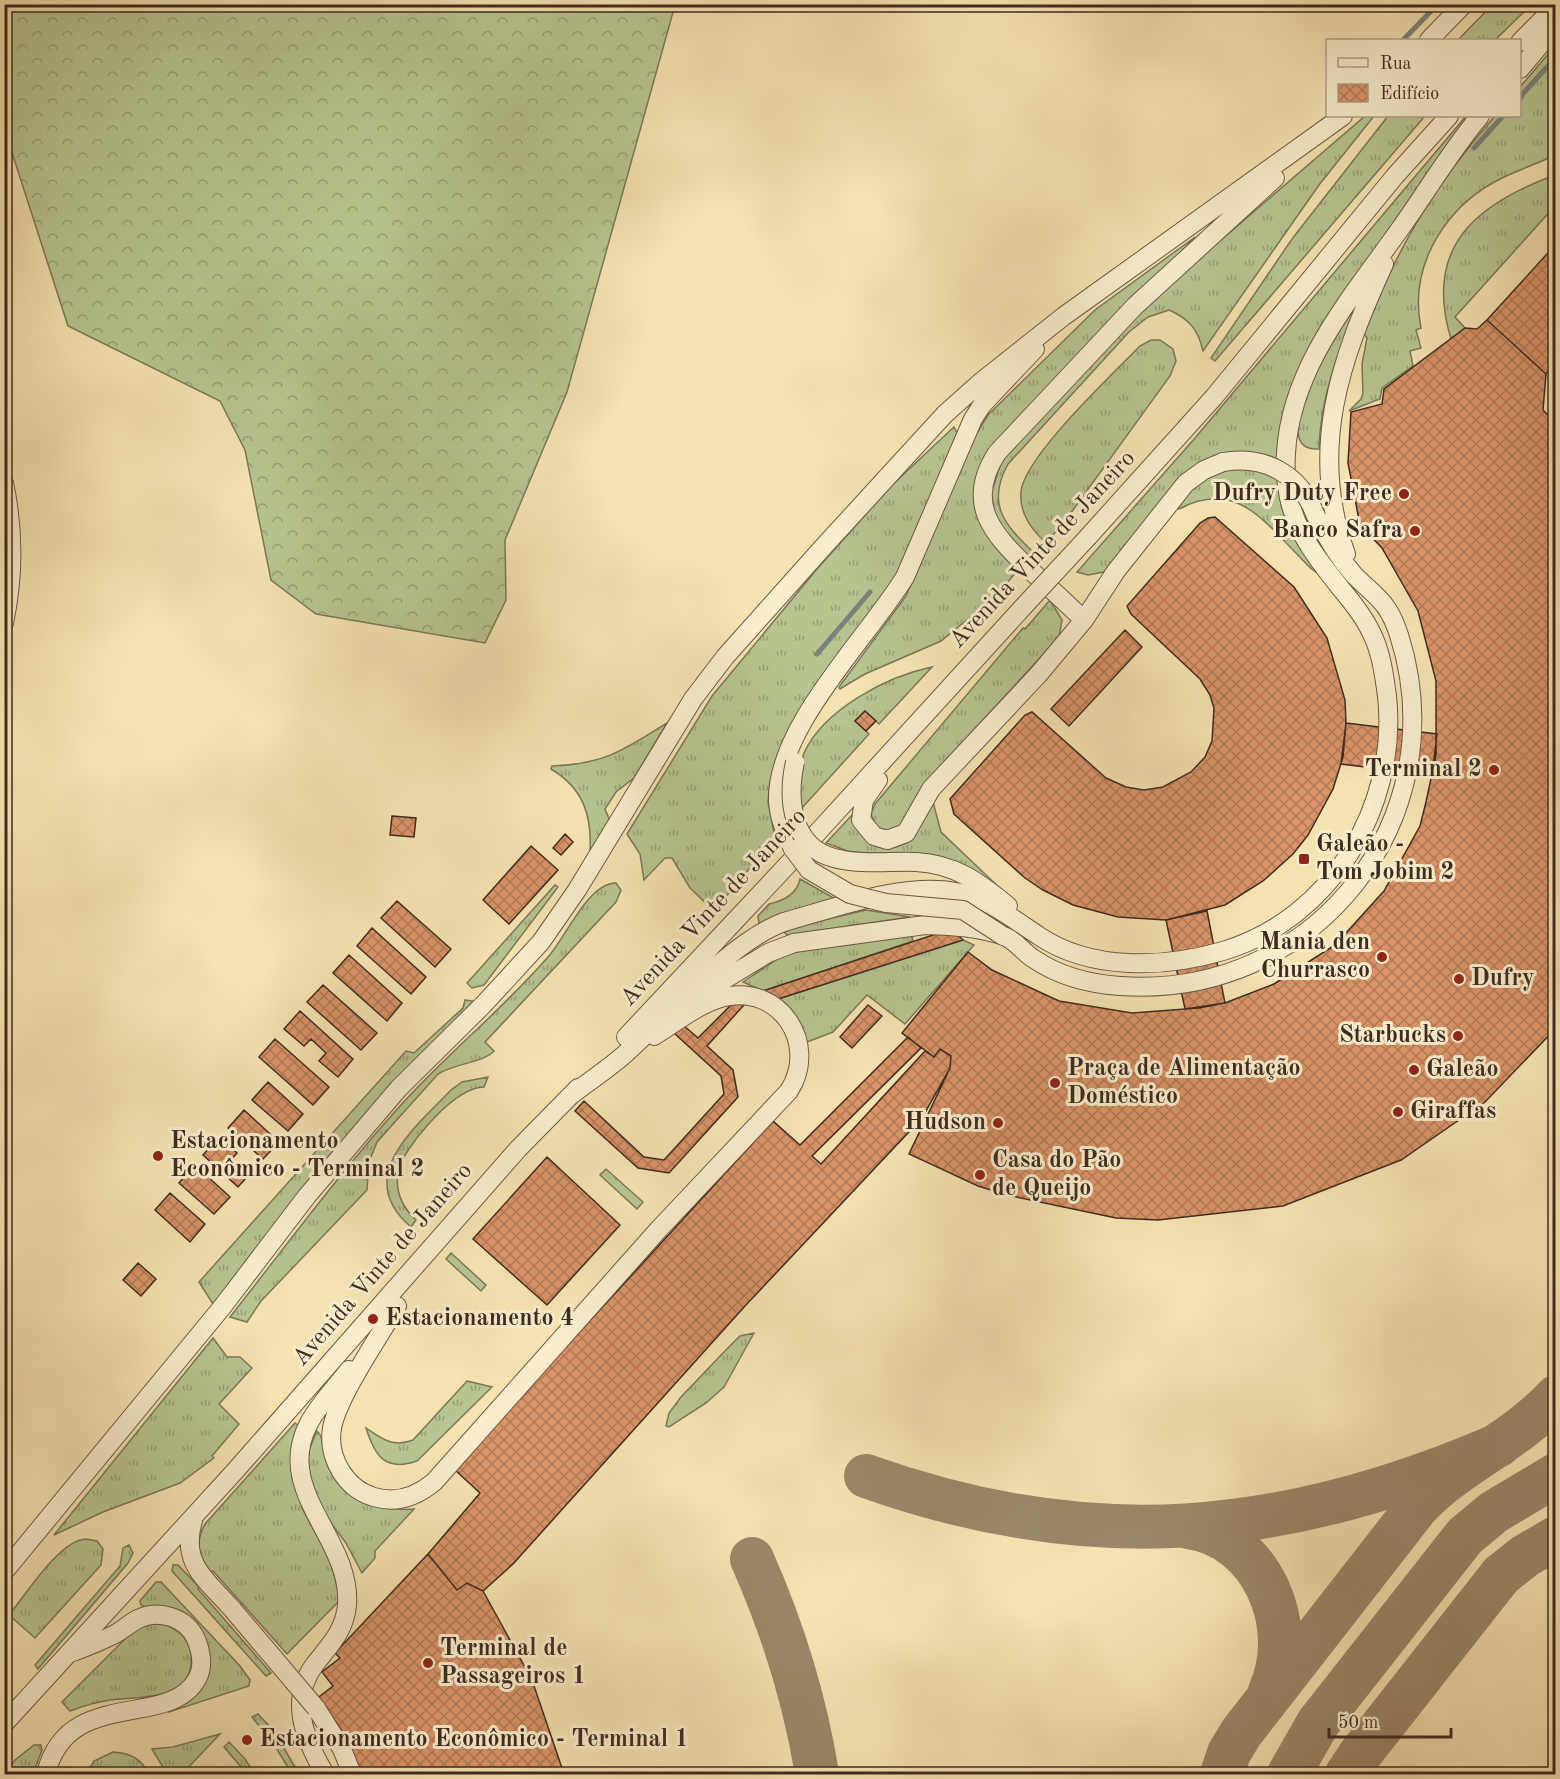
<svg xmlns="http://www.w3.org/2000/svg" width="1560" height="1779" font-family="'Old Standard TT',serif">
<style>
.grass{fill:url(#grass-tufts);stroke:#7a7758;stroke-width:1.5}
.forest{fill:url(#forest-crowns);stroke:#7a7758;stroke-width:1.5}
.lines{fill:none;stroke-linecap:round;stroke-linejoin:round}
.stream{stroke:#79827a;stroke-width:5}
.taxiway{stroke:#9a8668;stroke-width:44}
.building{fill:url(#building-cross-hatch);stroke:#3f2a21;stroke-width:1.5}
.minor-casing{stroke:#6c5845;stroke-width:20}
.minor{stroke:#f8eccc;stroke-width:18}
.minor-bridge-casing{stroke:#6c5845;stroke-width:20;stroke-linecap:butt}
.minor-bridge{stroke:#f8eccc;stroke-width:18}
.poi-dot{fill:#8f2418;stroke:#f8eccc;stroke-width:2}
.labels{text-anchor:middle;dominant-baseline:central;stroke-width:6;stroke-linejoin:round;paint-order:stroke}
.poi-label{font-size:24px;font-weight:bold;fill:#3f2a21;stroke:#f8eccc;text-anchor:start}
.street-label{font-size:24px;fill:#3f2a21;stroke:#f8eccc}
</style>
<defs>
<pattern id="grass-tufts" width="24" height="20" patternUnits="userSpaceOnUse" patternTransform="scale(1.5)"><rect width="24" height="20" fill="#b6c490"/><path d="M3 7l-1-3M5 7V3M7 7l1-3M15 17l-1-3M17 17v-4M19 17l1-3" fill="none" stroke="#959f75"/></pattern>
<pattern id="forest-crowns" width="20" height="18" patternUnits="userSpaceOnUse" patternTransform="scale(1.5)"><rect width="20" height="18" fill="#b6c490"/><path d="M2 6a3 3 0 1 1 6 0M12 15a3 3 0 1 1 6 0" fill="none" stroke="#959f75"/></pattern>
<pattern id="building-cross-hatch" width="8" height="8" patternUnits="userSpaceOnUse" patternTransform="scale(1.5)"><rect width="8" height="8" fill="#d89367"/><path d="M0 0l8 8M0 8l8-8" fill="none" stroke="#b17854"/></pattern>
</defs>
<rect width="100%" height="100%" fill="#f4e2b0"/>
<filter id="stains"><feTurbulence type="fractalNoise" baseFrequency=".00333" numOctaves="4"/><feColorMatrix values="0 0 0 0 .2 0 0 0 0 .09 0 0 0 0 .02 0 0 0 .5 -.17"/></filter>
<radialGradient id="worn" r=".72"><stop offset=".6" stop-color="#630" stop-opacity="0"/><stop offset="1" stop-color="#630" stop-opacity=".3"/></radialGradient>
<!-- grass -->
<path class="grass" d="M1492,5H1531L1495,40H1458Z
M1555,46V155C1539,163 1521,169 1504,177C1447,204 1408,264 1421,328L1416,330L1421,348L1410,351L1413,366L1382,388L1380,399L1349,411L1361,399L1363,393L1362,364L1367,338L1364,334C1396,249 1435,184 1495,116H1520V87Z
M1365,116H1374L1319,185L1203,351C1198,329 1189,319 1169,310L1148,317L1129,332L1008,464C986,504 1004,524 1033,552L1027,558L1004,535L994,516L991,495L1001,462L1115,337L1164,289Z
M1388,116H1425L1215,361L1211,358L1292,239Z
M1466,116H1473C1442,159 1411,202 1379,245C1323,322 1261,402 1281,504C1286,531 1306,549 1316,572C1309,568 1303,560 1296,553C1261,517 1233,480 1179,509L1177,506V483L1104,572L1088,575L1077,572L1195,438Z
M1555,175V206L1455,317L1465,328L1451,339C1423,247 1476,204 1555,175Z
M1195,237L995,450L984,527L993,544L1019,569L994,598L941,641L865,674L840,689L839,687L906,596L972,441L988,415L1095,310Z
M1353,309L1354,314C1336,357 1320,402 1319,449C1261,453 1340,328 1353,309Z
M1151,340H1160L1173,349L1176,361L1170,376L1065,521L1046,543C1031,529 1019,513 1021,491C1026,455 1112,375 1140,346Z
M954,427L957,433L905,562L786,739L770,782L768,802L775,838L714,911L690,888L672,858H665L644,880L640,854L627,834L712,696L817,569L892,485Z
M1050,600L1062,620L1059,637L928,780L911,805L902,825L889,831L877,827L871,814L875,804L1023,628L1025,629Z
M932,667L879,724L865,711L855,721L869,734L802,808C799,792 797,769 804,753C824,709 888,676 932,667Z
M667,723L634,778L616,792L605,809L610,821L590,851C592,815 583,788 551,769L552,766C605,764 624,750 667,723Z
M933,802L941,832L1006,894L901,854L850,852L826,843L852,815L883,848C917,848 918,827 933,802Z
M800,879L839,901L759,923L758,916L769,904C783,901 797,894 800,879Z
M616,883L621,890L616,902L485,1042L494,1051C483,1063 455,1063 438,1074L377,1142L369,1162L367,1190L261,1301L247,1322L230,1317C286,1246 340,1172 401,1105C448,1053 502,1010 548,957C566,937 588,883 616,883Z
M555,885L558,887L484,985L472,988L467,983Z
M866,910L910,917L787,935L784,932L798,926Z
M912,935L913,941L763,991L743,982L779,958L799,951Z
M963,940L974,945L905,1024L867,995L833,1032L807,1042L800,1025L775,1000Z
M465,1000L473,1001L213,1304L199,1282L406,1051L414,1053L463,1008Z
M488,1077L484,1087C454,1088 415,1137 401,1162C393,1184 399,1204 416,1220L411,1227C352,1177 415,1128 451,1090L462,1082Z
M606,1169L643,1202L637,1209L600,1175Z
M451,1253L486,1285L481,1291L446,1259Z
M754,1333L724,1387L706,1403L669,1427L666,1426L669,1413L681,1397L723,1353L740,1336Z
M213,1338L227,1357H240L252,1368L219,1404L239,1424L212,1456L214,1458L180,1483L103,1512L54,1535Z
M467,1381L492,1387L417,1461C385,1472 375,1456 366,1428C382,1439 393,1448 413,1440Z
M295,1423L300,1427L292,1463L293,1478L303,1510L331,1561L340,1600L287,1654L213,1571L211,1572C198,1558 195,1541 205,1524Z
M317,1431C325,1438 322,1451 326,1461C340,1501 376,1511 414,1509L375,1551V1558L362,1573L346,1543L322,1511L308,1479L309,1450Z
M86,1539L97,1541L103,1549L101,1565L35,1638L9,1615C27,1593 60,1540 86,1539Z
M129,1545L133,1553L128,1563L38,1669L35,1665L120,1566L123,1548Z
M173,1565H178L199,1587L198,1589L271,1673L266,1676L172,1571Z
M156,1582H161L240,1666L250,1680L249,1686L169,1712L208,1649L141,1605L140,1601Z
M162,1623C177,1629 189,1637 191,1655C196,1701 141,1696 110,1700C96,1702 83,1706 70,1711L62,1702L129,1635L142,1625Z
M258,1714L274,1731L299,1774H292L275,1746L252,1717Z
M220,1734L182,1774H167L152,1749L173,1747Z
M229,1742L245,1759L255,1774H247L224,1747Z
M34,1745H41L42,1750L33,1774H5L15,1760Z
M113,1752C131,1753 141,1759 149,1774H86L94,1761Z"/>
<!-- forest -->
<path class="forest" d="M4,5H675L567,392L505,540L506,600L485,643L316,614L271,580L245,450L220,401L68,326L5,131Z"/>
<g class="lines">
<!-- stream -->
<path class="stream" d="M1403,40L1438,4
M1520,97L1556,57
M1474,148L1503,116
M817,654L870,592"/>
<!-- taxiway -->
<path class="taxiway" d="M866,1476C1090,1556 1284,1538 1499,1445
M1188,1527C1263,1537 1299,1627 1270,1691
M752,1559C783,1629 805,1699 817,1774
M1222,1774L1229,1753L1241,1733L1417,1507C1458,1463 1515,1442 1556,1397
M1289,1774L1318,1723L1465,1536L1494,1512L1556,1475
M1347,1774L1361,1753L1501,1575L1525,1556L1556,1538"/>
</g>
<!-- building -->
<path class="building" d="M1556,244V362L1546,374L1487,320Z
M1487,320L1546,374L1543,410L1556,424V1028L1485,1102L1401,1160L1283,1206L1158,1220L1116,1218L1007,1195L978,1186L909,1154L950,1068L951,1056L940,1049L934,1057L902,1033L968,952L992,970L1059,1001L1132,1013L1199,1008L1225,1003L1274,984L1335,945L1384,891L1420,826L1426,802L1436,755V681L1418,611L1382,548L1360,525L1348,463L1351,412L1382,404L1384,389L1465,328L1477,329Z
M1215,517L1294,587L1327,638L1345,700L1346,723L1343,757L1333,789L1308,835L1293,854L1263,881L1225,905L1166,920L1118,917L1073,905L1043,890L1025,878L954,814L950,799L1025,715L1032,712L1106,778L1126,787L1144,790L1163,787L1191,772L1205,757L1212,741L1214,708L1210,695L1200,679L1131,614L1127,606L1200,523L1208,518Z
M1125,630L1142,647L1069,726L1051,709Z
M865,711L876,721L866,731L855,721Z
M1346,723L1437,734L1432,775L1341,764Z
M392,816L416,818L414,837L390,835Z
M565,834L573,842L561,855L553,848Z
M531,846L558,870L509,924L483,900Z
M397,901L451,949L435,967L381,918Z
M1207,911L1225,1003L1185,1009L1166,920Z
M372,928L426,977L411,994L357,946Z
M951,929L963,940L775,1000L753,995L707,1046L733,1070L738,1097L669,1173L638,1168L575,1111L584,1101L644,1157L664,1160L724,1094L721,1076L674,1033L682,1024L698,1038L745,991L755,988L763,991Z
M349,955L402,1003L387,1021L333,973Z
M323,985L377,1033L361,1050L307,1002Z
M868,1005L882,1016L852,1048L840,1037Z
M300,1011L353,1059L338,1077L319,1061L326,1053L311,1039L304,1046L284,1029Z
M908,1037L921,1048L812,1156L821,1164L925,1051L934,1057L940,1049L951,1056L950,1068L922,1118L745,1306L513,1564L483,1591L467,1583L457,1590L428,1554L480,1493L454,1469L773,1121L800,1145Z
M275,1039L329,1087L313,1105L259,1057Z
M268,1082L303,1114L288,1131L252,1100Z
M244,1110L279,1142L263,1159L228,1128Z
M219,1137L237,1153L228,1163L246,1178L238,1187L203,1155Z
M547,1157L620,1225L547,1305L473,1239Z
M195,1165L230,1197L214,1214L179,1183Z
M170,1193L205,1224L190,1242L155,1210Z
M138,1263L156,1279L141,1296L123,1280Z
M428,1554L457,1590L467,1583L483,1591L532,1680L564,1774H362L342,1731L319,1697L333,1686L322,1672L340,1658L335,1653Z"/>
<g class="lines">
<defs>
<path id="minor" d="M1429,40L1464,4
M1520,42L1556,6
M1520,69L1556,26
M4,483C14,530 14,576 4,623
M1088,537L1214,397L1395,176L1449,116
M1346,554C1308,450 1340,360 1384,264
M1084,620C1066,603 1048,586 1029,569C993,534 964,504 997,453L1135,306L1275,178
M878,780L864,800L861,820L874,836L887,840L906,833L931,789L1038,675L1084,620L1116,571L1186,483L1204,470L1223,462
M793,849C786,834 779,819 778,801C776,727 867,639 905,577L973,419L982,405L1035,349
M916,862C955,864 979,882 1008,906
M699,995L768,953L794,943L925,925C948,925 985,928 1006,937C1017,942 1024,953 1034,959C1059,976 1091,984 1120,986C1313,1000 1458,820 1399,635C1388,601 1377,598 1354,575C1338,557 1325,535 1315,514
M626,1037L807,844L1024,606
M570,1096C588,1082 608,1069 625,1054C669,1015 729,942 784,922C835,908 904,882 956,892C987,898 1013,919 1039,936C1091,971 1165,968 1223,951C1331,919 1399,806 1387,696C1384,674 1381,651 1371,632C1364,617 1353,603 1342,590C1306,545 1282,513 1286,453C1291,366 1352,297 1400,229C1427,191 1450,152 1480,116
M397,1306C379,1337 338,1396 332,1428C327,1458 346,1489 374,1497C397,1504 417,1496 434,1482L659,1229L789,1091C819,1044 780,984 724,997C700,1003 675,1023 654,1036
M194,1517C179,1563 205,1578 233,1610
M4,1572L223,1306L307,1196L399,1088L483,1005L541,942L577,890L693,699L725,657L825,545L945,414L982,381L1064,316L1343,116
M316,1708L342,1749L352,1774
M4,1724L236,1470L518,1149L578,1088
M46,1774C67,1686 169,1730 197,1679C204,1667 201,1651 196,1639C186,1617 159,1609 138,1619C128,1624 121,1632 111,1636C99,1642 86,1647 73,1652
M325,1774C305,1740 288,1700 315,1664C330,1645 345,1630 347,1605C352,1539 274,1492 308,1425C318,1405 336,1387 349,1370"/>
</defs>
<!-- minor casing -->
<use href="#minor" class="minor-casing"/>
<!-- minor -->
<use href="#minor" class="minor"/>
<defs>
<path id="minor-bridge" d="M1223,462C1265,455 1300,474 1315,514
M1024,606L1088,537
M795,762C787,798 791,847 834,858C859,865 890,861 916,862
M793,849L809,870L850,894L886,903L963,910L1003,936
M233,1610L316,1708"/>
</defs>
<!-- minor-bridge casing -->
<use href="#minor-bridge" class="minor-bridge-casing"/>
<!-- minor-bridge -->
<use href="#minor-bridge" class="minor-bridge"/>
</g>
<!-- markers -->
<g class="poi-dot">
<circle cx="1404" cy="494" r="6"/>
<circle cx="1415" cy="531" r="6"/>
<circle cx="1494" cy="770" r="6"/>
<rect x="1298" y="853" width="12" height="12" rx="3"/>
<circle cx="1382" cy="957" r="6"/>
<circle cx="1459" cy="979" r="6"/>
<circle cx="1458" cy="1036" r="6"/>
<circle cx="1414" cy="1070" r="6"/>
<circle cx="1055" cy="1083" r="6"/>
<circle cx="1398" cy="1112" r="6"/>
<circle cx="998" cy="1123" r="6"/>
<circle cx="158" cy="1156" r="6"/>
<circle cx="980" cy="1175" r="6"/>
<circle cx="373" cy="1319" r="6"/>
<circle cx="428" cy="1663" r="6"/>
<circle cx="247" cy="1740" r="6"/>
</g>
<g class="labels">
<!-- poi labels -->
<g class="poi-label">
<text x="1392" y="494" text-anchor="end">Dufry Duty Free</text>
<text x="1403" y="531" text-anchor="end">Banco Safra</text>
<text x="1482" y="770" text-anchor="end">Terminal 2</text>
<text x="1316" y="845">Galeão -<tspan x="1316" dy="28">Tom Jobim 2</tspan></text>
<text x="1370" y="943" text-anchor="end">Mania den<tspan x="1370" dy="28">Churrasco</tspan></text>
<text x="1471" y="979">Dufry</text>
<text x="1446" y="1036" text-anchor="end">Starbucks</text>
<text x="1067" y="1069">Praça de Alimentação<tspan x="1067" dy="28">Doméstico</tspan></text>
<text x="1426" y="1070">Galeão</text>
<text x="1410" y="1112">Giraffas</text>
<text x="986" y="1123" text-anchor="end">Hudson</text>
<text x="170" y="1142">Estacionamento<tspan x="170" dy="28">Econômico - Terminal 2</tspan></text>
<text x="992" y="1161">Casa do Pão<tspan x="992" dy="28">de Queijo</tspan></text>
<text x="385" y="1319">Estacionamento 4</text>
<text x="440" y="1649">Terminal de<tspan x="440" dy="28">Passageiros 1</tspan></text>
<text x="259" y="1740">Estacionamento Econômico - Terminal 1</text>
</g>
<!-- street labels -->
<g class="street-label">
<text transform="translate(1043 550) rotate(-47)">Avenida Vinte de Janeiro</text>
<text transform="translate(714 908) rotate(-47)">Avenida Vinte de Janeiro</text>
<text transform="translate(383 1265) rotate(-49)">Avenida Vinte de Janeiro</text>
</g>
</g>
<!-- margin -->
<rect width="1560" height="1779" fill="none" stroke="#f4e2b0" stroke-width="24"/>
<rect x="6" y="6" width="1548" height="1767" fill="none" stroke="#3f2a21" stroke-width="3"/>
<rect x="12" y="12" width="1536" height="1755" fill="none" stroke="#3f2a21" stroke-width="1.5"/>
<!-- legend -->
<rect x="1326" y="39" width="195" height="78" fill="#f8eccc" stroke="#ae9e88" stroke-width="1.5"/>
<rect x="1338" y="58" width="30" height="9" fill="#f8eccc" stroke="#ae9e88" stroke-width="1.5"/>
<text x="1380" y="69" font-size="18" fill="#3f2a21">Rua</text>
<rect x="1338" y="84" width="30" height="18" fill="url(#building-cross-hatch)" stroke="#ae9e88" stroke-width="1.5"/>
<text x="1380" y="99" font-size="18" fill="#3f2a21">Edifício</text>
<!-- scale -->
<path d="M1329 1728v9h122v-9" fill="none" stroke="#3f2a21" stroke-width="3"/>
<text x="1338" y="1728" font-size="18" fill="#3f2a21" stroke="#f8eccc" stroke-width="4.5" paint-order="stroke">50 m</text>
<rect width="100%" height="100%" filter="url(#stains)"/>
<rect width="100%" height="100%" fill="url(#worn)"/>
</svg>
